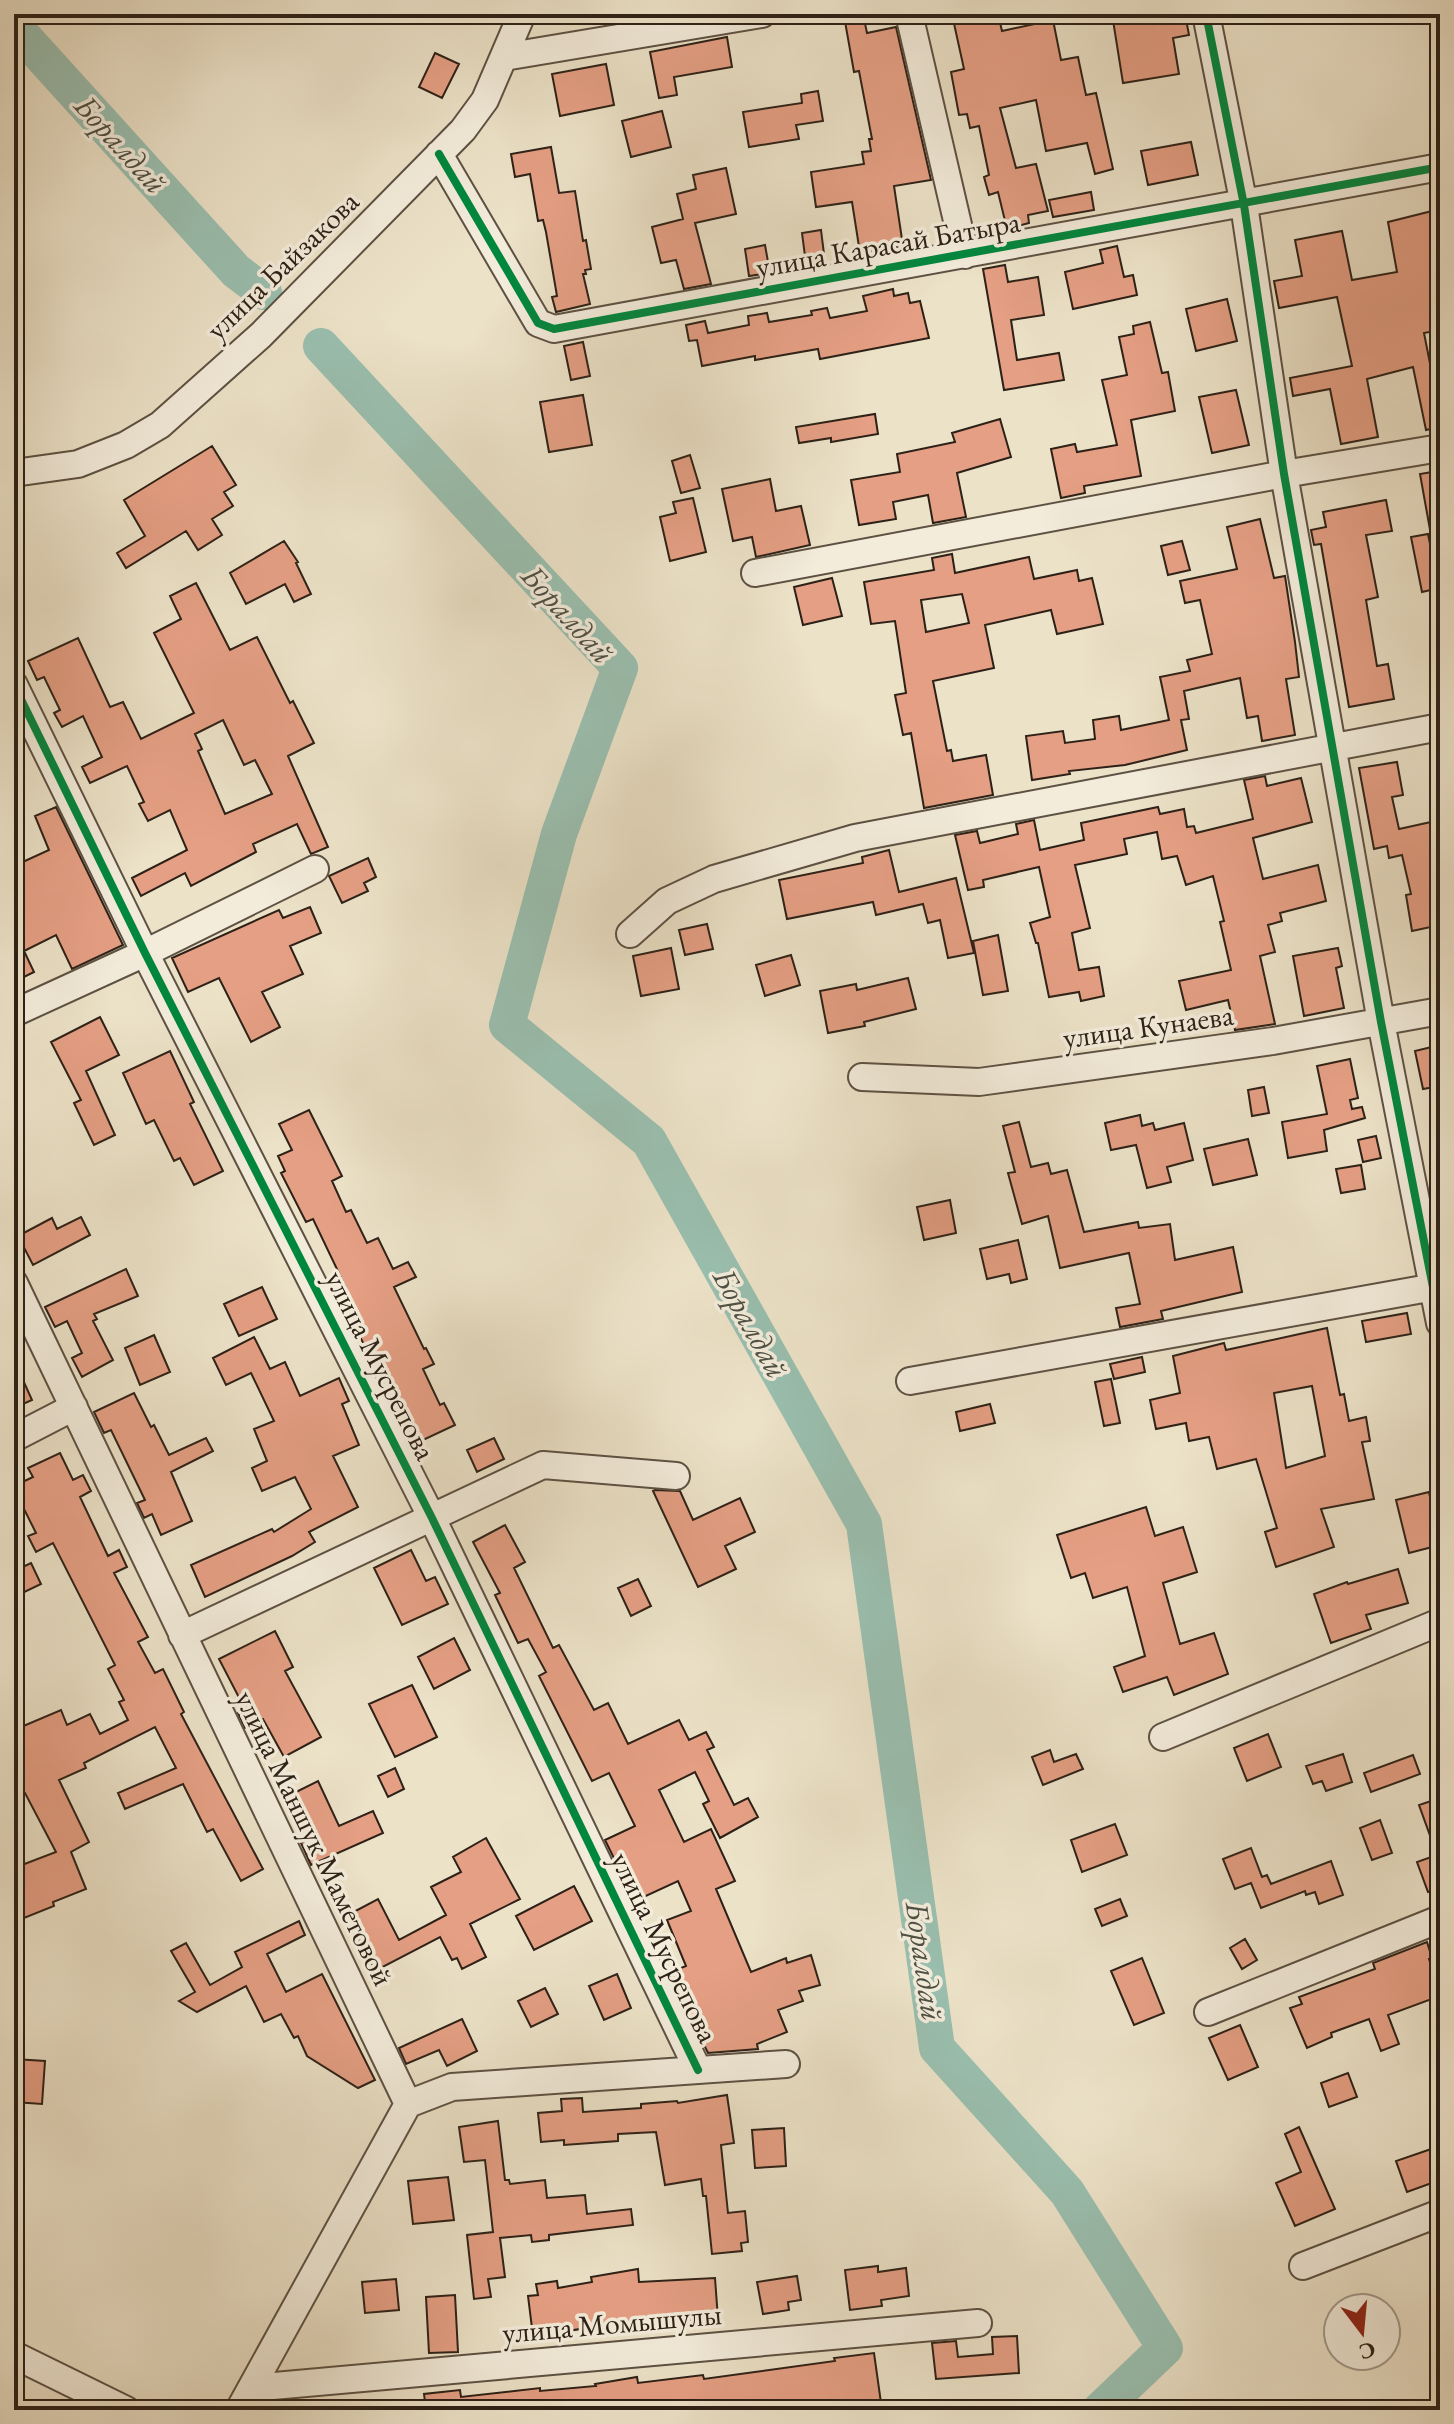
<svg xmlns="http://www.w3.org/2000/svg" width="1454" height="2424" font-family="'EB Garamond',serif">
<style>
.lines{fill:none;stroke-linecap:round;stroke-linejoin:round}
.river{stroke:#9abfaf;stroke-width:36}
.building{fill:#e59f84;stroke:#2d2117;stroke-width:2;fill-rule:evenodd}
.minor-casing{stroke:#5d5143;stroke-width:30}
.minor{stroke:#f3ecdb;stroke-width:26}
.cycleway-casing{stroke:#f3ecdb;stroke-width:13}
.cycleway{stroke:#00873e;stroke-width:8}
.labels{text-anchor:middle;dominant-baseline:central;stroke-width:7;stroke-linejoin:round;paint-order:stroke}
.street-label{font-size:30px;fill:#2d2117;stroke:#f3ecdb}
.water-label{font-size:32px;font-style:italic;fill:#4e5045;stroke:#f3ecdb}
</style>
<rect width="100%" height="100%" fill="#ece2c8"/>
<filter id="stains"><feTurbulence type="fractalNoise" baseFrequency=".0025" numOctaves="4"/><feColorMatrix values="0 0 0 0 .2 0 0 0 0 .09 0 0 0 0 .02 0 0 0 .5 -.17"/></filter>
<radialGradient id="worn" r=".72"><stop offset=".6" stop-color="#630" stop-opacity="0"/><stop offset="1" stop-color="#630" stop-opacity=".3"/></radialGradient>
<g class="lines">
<!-- river -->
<path class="river" d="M14,26L236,271L264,292
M336,362L321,346L620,668L559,834L507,1025L649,1141L864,1524L937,2048L1067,2192L1165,2348L1100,2410"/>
</g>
<!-- building -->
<path class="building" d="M863,14L867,33L896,27L931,180L894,186L903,246L860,253L852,202L816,207L811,172L864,164L862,152L871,151L869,139H872L859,71L854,72L844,16Z
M975,14H998L1002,31L1053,20L1061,60L1078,57L1086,95L1096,93L1113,169L1095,174L1087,143L1046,151L1036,100L1000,108L1016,168L1036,164L1048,211L1028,215L1029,223L1007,229L998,192L989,195L984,177L989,175L979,126L970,128L967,114L959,115L951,72L964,69L953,19Z
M1112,14H1185L1189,35L1173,38L1179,74L1123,83Z
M727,37L732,67L674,77L677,95L659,98L650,52Z
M435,53L459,64L442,98L419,87Z
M606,64L614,105L560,116L552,74Z
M818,91L823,121L796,125L799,139L749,147L743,112L802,103L801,94Z
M662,111L671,147L631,157L622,121Z
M1191,142L1198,175L1148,185L1141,151Z
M551,147L559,193L575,191L583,241L586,240L591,269L585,270L586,274H583L590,304L556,312L552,297L557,296L546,232L543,220L538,221L530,174L515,177L511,154Z
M726,168L736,214L695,223L711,284L684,289L676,260L661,263L652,227L683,219L677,194L696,189L693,175Z
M1091,192L1094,210L1053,217L1049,200Z
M1436,210L1440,228V330L1424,333L1435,389L1440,388V427L1426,430L1413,367L1367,379L1378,437L1341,444L1330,389L1293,396L1290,378L1352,366L1337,297L1279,308L1274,281L1302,276L1295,240L1342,231L1352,280L1397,272L1388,222Z
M821,230L825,262L806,264L802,233Z
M765,245L770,273L749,276L745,249Z
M1117,246L1124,277L1133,275L1137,295L1073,309L1065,272L1103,263L1100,250Z
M1005,265L1008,282L1038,277L1044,315L1011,320L1017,360L1059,353L1064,380L1004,390L983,269Z
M893,289L894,296L908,293L910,303L920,301L929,338L820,359L818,349L755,360V356L702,366L697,340L689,341L686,325L705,321L708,333L749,325L748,316L767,313L769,322L812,315L811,311L827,308L830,318L867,311L863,296Z
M1227,299L1237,341L1196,351L1186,309Z
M1150,322L1162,373L1168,372L1175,411L1131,420L1141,476L1084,486L1085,493L1061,498L1051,449L1075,444L1077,452L1117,445L1102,380L1127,375L1119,337L1134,334L1133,326Z
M583,342L590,376L571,380L564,346Z
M1236,390L1249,445L1212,453L1199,397Z
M583,395L592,445L549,452L540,402Z
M875,414L878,434L831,442V438L799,443L796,427Z
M1000,419L1011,457L957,473L966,517L933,523L928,495L893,502L896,519L859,525L851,480L900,472L897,454L955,442L952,433Z
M212,446L236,485L224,492L233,506L212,519L222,535L198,550L186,531L126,568L117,553L145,536L124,500Z
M690,455L700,488L681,493L672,461Z
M1438,471L1440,540L1432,541L1420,474Z
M770,479L776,511L801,506L810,545L756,557L752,537L733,541L722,489Z
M693,498L706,552L670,561L660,517L676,513L673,502Z
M1386,500L1392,531L1366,535L1378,597L1366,600L1377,666L1388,664L1394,699L1349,707L1321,544L1314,545L1311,530L1326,527L1323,512Z
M1260,519L1274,578L1285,576L1295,642L1299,677L1286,679L1295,735L1262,741L1258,716L1247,718L1240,678L1184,691L1189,719L1181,720L1187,750L1125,765L1069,771L1070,774L1032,780L1026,736L1063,731L1065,743L1095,739L1093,720L1119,716L1121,730L1169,720L1160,677L1190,671L1187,660L1212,654L1200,600L1185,603L1180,581L1237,569L1227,527Z
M1428,534L1439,588L1422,592L1411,537Z
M284,541L298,562L296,563L311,594L294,602L285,584L246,604L230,573Z
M1182,541L1190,570L1168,575L1161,546Z
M952,554L955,573L1029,557L1034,579L1077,570L1079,581L1092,578L1103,624L1057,634L1051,610L985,625L994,668L933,681L947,751L951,750L953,761L986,755L993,795L924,808L911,733L903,735L895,695L906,693L895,621L871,624L864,582L934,570L932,558ZM962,594L969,623L926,632L921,600Z
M832,578L842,616L803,625L794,587Z
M196,583L230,650L257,637L290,703L293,701L314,743L288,756L328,847L311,854L297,824L253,844L256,852L191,886L185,873L141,896L132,878L187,850L170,810L148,821L139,804L144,802L127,766L90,783L82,767L102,757L83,716L62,727L54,713L60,710L44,677L37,680L28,661L78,638L110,707L123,702L141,739L194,713L154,633L181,619L170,596ZM223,720L244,765L255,760L272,794L225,814L198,751L202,749L195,734Z
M1397,762L1403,795L1392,797L1399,829L1440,820V925L1412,931L1406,895L1411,894L1402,855L1389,858L1387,846L1374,849L1359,768Z
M1265,776L1267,786L1301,778L1312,822L1253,838L1263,879L1318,865L1326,901L1280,913L1282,921L1268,925L1275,952L1260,956L1275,1024L1235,1030L1228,1000L1186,1010L1179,981L1231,970L1220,922L1224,921L1213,876L1186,885L1177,856L1162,859L1157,832L1124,839L1127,854L1075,865L1090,928L1072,933L1079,970L1099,967L1104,996L1081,1001L1079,992L1049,997L1038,943H1036L1030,923L1050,917L1039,867L983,880L984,887L968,890L955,835L977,831L980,843L1018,834L1016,824L1034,820L1040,850L1084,840L1081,823L1158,807L1160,814L1184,809L1187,827L1194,826L1196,833L1253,819L1244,780Z
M56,807L123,945L72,969L56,935L24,951L34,972L14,982V866L49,850L35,816Z
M889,850L899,892L956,878L974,953L948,958L940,920L928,923L923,904L876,915L873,902L787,919L779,880L863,863L862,857Z
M368,858L376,877L364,883L368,891L342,903L329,876Z
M310,907L321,933L290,946L303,974L262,992L280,1027L251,1042L219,978L188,992L172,958L279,910L283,918Z
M707,924L713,949L685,955L679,930Z
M998,935L1008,991L983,995L973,941Z
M671,948L679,989L641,996L633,956Z
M1338,948L1342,966L1336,968L1344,1008L1304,1016L1293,956Z
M791,955L800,985L765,996L756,965Z
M908,978L916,1009L864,1022L865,1026L828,1033L820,991L856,984L857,990Z
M100,1017L119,1055L86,1071L115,1135L94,1145L74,1103L81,1100L51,1042Z
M1440,1045V1086L1423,1089L1415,1051Z
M170,1051L194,1102L190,1104L223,1171L194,1185L180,1158L174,1161L154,1120L146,1124L123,1073Z
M1350,1059L1358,1098L1350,1100L1352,1109L1362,1107L1365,1118L1324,1130L1327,1151L1288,1158L1282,1122L1327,1114L1317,1066Z
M1264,1087L1269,1113L1252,1116L1248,1090Z
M309,1110L342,1176L332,1181L346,1212L351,1210L367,1243L378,1238L393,1269L408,1262L416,1277L394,1287L424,1349L426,1348L434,1364L423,1369L440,1405L444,1403L455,1425L421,1441L393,1384L391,1386L375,1353L369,1355L345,1306L340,1290L346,1288L313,1219L306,1222L281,1173L285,1171L278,1156L292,1150L279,1124Z
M1140,1115L1142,1126L1153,1123L1155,1130L1184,1123L1193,1160L1167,1167L1171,1182L1147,1188L1136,1145L1111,1150L1105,1123Z
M1019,1122L1031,1167L1048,1163L1051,1174L1067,1170L1084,1232L1138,1222L1139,1228L1170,1224L1175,1260L1233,1247L1242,1292L1161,1311L1163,1319L1120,1327L1116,1308L1140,1304L1129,1253L1060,1268L1048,1216L1022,1224L1008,1173L1015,1172L1003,1126Z
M1376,1136L1381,1158L1363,1162L1358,1140Z
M1248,1139L1257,1175L1213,1185L1204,1149Z
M1361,1165L1365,1189L1341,1193L1336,1169Z
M950,1200L956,1233L924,1240L917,1207Z
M81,1217L90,1235L33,1265L18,1236L52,1218L57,1229Z
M1018,1240L1027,1279L1011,1283L1009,1274L987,1279L980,1249Z
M126,1269L138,1296L94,1314L97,1319L93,1321L113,1360L82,1377L72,1358L82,1353L67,1321L55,1327L45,1307Z
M262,1287L277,1319L239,1336L224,1304Z
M1407,1313L1411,1334L1366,1342L1362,1321Z
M1327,1328L1340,1395L1344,1394L1349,1421L1366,1417L1370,1441L1362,1442L1374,1499L1321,1509L1334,1547L1276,1567L1265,1532L1277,1528L1256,1459L1217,1469L1209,1437L1189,1441L1186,1423L1156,1429L1150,1400L1180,1393L1173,1356L1224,1343L1226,1350ZM1312,1386L1325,1456L1286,1468L1274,1393Z
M154,1335L170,1372L140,1385L125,1348Z
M254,1337L270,1369L285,1362L300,1396L339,1378L349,1401L342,1404L359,1445L333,1456L358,1507L309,1532L315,1542L292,1556L205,1597L191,1565L272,1529L274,1532L311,1509L295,1477L262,1491L252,1468L267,1461L254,1429L274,1421L251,1373L226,1385L213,1358Z
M1142,1357L1145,1372L1114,1379L1110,1364Z
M14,1360L32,1400L14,1408Z
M1111,1379L1120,1423L1104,1426L1095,1382Z
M134,1393L151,1427L154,1425L169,1455L206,1438L213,1451L171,1472L192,1521L161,1535L152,1514L144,1518L137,1503L145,1500L111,1430L104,1433L94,1412Z
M990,1404L995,1423L960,1431L956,1412Z
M494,1438L504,1459L477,1472L467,1450Z
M60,1453L73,1480L83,1475L91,1491L80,1497L108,1556L119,1550L127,1567L114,1573L148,1637L138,1642L155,1673L163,1669L184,1712L181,1714L263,1869L241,1881L213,1829L207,1832L183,1784L125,1809L118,1793L176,1768L155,1727L84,1763L86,1768L59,1780L89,1842L71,1852L86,1889L53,1902L54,1906L24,1918L14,1892V1868L56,1852L25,1793L14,1799V1730L61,1710L67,1725L90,1714L100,1734L128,1720L119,1702L124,1700L108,1669L115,1665L53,1543L36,1552L28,1536L36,1533L14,1489V1486L33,1477L28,1468Z
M655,1490L680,1491L693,1520L740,1498L755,1532L725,1546L736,1569L698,1587L653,1491Z
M1429,1492L1440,1545L1409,1553L1396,1500Z
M1146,1507L1155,1536L1183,1527L1197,1572L1163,1583L1180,1644L1214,1633L1228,1674L1174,1695L1167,1677L1123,1692L1114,1667L1145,1656L1127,1587L1093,1598L1085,1573L1071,1578L1057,1535Z
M505,1525L525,1562L514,1568L553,1648L559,1645L594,1710L608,1703L628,1744L679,1720L689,1740L706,1732L714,1747L707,1750L734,1805L748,1798L758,1817L720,1838L703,1804L709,1801L695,1772L659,1790L684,1842L711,1829L735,1881L716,1889L751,1972L786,1958L787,1963L811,1955L820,1985L799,1991L803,2001L778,2010L787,2032L757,2044L758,2049L708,2053L669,1973L686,1966L667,1920L691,1911L678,1881L635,1901L605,1840L635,1826L609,1773L592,1781L539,1676L546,1672L528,1639L518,1643L495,1595L500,1593L473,1542Z
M411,1550L426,1581L435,1577L448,1604L402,1625L374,1568Z
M31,1563L41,1584L14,1597V1571Z
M1398,1569L1408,1603L1366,1615L1371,1629L1331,1643L1314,1594L1347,1582L1348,1584Z
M638,1579L651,1606L631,1616L618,1588Z
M275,1631L293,1667L285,1671L321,1737L284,1757L263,1719L245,1728L238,1713L245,1709L219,1659Z
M454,1638L470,1670L434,1689L418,1657Z
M412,1685L437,1737L395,1757L369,1704Z
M1268,1734L1281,1767L1247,1781L1234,1748Z
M1050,1750L1054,1762L1076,1754L1083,1769L1043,1785L1032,1757Z
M1343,1754L1352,1782L1326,1791L1322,1781L1313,1784L1306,1766Z
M1413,1755L1420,1774L1371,1792L1364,1773Z
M395,1768L404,1789L388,1797L378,1776Z
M318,1781L339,1826L373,1811L383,1833L311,1865L301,1843L310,1839L290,1795Z
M1440,1798V1888L1428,1892L1417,1862L1437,1855L1419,1805Z
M1380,1820L1392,1853L1372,1860L1360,1828Z
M1115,1824L1127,1855L1082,1872L1071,1840Z
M486,1838L520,1899L470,1924L486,1957L462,1969L457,1958L452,1960L440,1937L375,1971L346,1916L378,1899L399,1940L446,1915L431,1887L461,1872L453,1857Z
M1251,1848L1262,1877L1267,1875L1271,1884L1331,1861L1343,1895L1319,1904L1315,1892L1306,1895L1305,1891L1261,1908L1251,1883L1235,1889L1223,1859Z
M574,1886L592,1921L534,1950L516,1916Z
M1120,1899L1127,1916L1102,1926L1095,1909Z
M299,1921L305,1935L267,1954L286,1992L322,1974L375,2080L358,2088L307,2056L298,2036L294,2038L281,2014L264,2022L246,1986L197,2012L179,2001L195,1992L171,1951L186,1943L210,1985L242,1967L235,1952Z
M1245,1939L1257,1960L1242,1969L1230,1948Z
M1427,1942L1432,1958L1429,1959L1440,1996L1388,2015L1399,2044L1381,2051L1369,2019L1331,2033L1332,2037L1307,2048L1290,2008L1302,2004L1299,1997L1375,1969L1373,1963Z
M1142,1958L1164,2013L1134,2025L1111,1971Z
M617,1974L631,2008L604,2020L589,1986Z
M545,1988L558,2014L531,2027L518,2001Z
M462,2019L477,2051L447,2066L439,2050L406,2064L399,2048Z
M1240,2025L1258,2067L1228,2080L1209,2038Z
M14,2059L45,2061L42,2104L14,2102Z
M1348,2073L1357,2097L1329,2107L1321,2083Z
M727,2095L734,2143L721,2145L728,2213L745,2211L748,2242L741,2243L742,2251L712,2254L706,2196H703L701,2179L665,2185L656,2132L618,2134V2141L564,2145V2140L541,2142L538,2113L562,2111L561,2099L582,2098L583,2112L641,2108V2104L677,2101L678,2103Z
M498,2121L505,2180H509L510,2184L545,2180L547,2198L585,2195L587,2214L631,2209L633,2225L549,2235V2240L532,2242L531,2235L500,2238L505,2277L488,2279L491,2297L474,2299L467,2235L493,2232L485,2160L464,2162L459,2127Z
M1299,2127L1335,2209L1295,2226L1276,2183L1301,2172L1285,2134Z
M784,2128L786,2166L755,2168L752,2130Z
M1440,2146V2180L1407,2192L1396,2161Z
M448,2177L454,2220L413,2224L408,2181Z
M878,2266V2272L906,2268L909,2296L881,2300L882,2306L850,2310L845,2270Z
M638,2269L639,2282L715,2278L718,2319L662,2322V2317L533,2336L528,2296L538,2295L536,2284L557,2281L558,2288L592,2282L591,2277Z
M797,2276L801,2300L788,2302L789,2310L763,2314L757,2282Z
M396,2279L399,2310L365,2313L362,2282Z
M455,2295L458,2352L429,2353L426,2297Z
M1017,2336L1019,2373L936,2379L932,2343L956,2341L958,2357L993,2354L992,2337Z
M874,2353L882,2410H775L774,2402L722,2410H426L424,2394L460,2390L461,2397L540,2388V2391L596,2386L595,2384L637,2377L638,2383L703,2375L704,2379L835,2361L834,2358Z"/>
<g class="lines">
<defs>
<path id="minor" d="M909,14L965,255
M1206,14L1244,205L1284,474L1381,1022L1440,1323
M504,57L762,14
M439,154L538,323L554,329L1440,167
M14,473L78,464L126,445L160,425L261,335L463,130L485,100L522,14
M755,573L1284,474L1440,448
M14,685L145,953L432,1518L698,2070
M630,934L667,901L714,879L855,838L1440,727
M14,1013L145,953L315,869
M862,1077L979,1082L1273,1041L1440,1011
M14,1283L408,2104
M910,1381L1440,1286
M14,1438L74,1407
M182,1635L543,1465L676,1476
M1163,1737L1440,1622
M1208,2012L1440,1919
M408,2104L452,2087L786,2064
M1303,2266L1440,2213
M14,2355L126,2410
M251,2388L978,2323
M239,2410L408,2104"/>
</defs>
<!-- minor casing -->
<use href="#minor" class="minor-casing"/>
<!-- minor -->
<use href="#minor" class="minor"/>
<defs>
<path id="cycleway" d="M1206,14L1244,205L1284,474L1381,1022L1440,1323
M439,154L538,323L554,329L1440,167
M14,685L145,953L432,1518L698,2070"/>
</defs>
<!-- cycleway casing -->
<use href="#cycleway" class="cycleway-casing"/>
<!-- cycleway -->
<use href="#cycleway" class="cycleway"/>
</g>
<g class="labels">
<!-- street labels -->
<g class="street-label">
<text transform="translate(888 244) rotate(-10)">улица Карасай Батыра</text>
<text transform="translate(282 265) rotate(-44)">улица Байзакова</text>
<text transform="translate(1148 1026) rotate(-8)">улица Кунаева</text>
<text transform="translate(381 1365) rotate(63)">улица Мусрепова</text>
<text transform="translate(315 1838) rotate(64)">улица Маншук Маметовой</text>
<text transform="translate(665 1947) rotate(64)">улица Мусрепова</text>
<text transform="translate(612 2323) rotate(-5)">улица Момышулы</text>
</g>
<!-- water labels -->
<g class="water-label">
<text transform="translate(121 144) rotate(48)">Боралдай</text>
<text transform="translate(568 614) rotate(48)">Боралдай</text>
<text transform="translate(751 1323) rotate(61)">Боралдай</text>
<text transform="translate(925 1961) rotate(82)">Боралдай</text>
</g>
</g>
<!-- margin -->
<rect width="1454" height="2424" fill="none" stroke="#ece2c8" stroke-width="48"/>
<rect x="16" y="16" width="1422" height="2392" fill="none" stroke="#2d2117" stroke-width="4"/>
<rect x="24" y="24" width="1406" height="2376" fill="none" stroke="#2d2117" stroke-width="2"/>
<!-- north arrow -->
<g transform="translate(1362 2332) rotate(164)"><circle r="38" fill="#f3ecdb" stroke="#a49b8d" stroke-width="2"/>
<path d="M0-6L14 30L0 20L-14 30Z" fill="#8f2418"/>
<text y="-12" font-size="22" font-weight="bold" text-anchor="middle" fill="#2d2117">С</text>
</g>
<rect width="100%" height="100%" filter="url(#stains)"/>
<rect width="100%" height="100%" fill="url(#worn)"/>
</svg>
